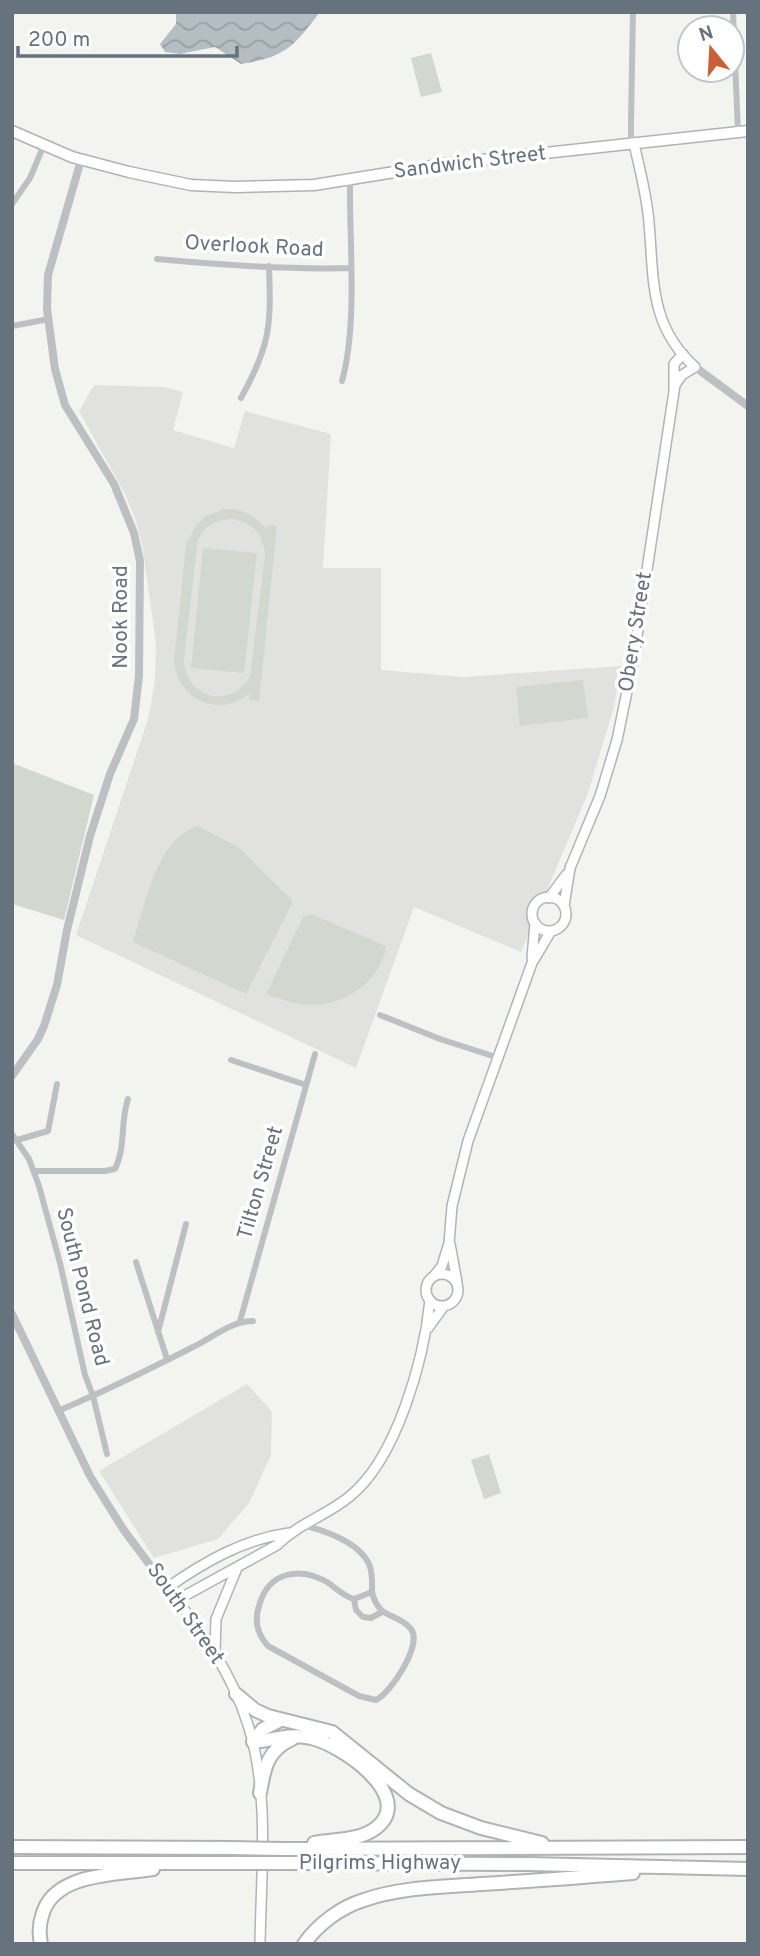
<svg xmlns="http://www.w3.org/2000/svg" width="760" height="1956" font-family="Overpass,sans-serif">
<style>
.built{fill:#e1e2e0}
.park{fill:#d2d8d0;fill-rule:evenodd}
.water{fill:url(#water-waves)}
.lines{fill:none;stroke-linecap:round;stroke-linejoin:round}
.secondary-casing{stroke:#b0b4b8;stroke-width:12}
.primary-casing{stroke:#afb2b6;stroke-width:13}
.motorway-casing{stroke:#b0b3b6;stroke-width:16}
.minor{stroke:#bdc0c3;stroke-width:6}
.tertiary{stroke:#bdc0c3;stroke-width:8}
.secondary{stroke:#fff;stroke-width:9}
.primary{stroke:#fff;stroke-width:10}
.motorway{stroke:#fff;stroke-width:12}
.motorway-bridge-casing{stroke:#b0b3b6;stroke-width:16;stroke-linecap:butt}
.motorway-bridge{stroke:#fff;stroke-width:12}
.labels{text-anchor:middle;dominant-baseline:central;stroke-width:7;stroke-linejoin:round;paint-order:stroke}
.street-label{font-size:21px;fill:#66727d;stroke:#fff}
</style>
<defs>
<pattern id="water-waves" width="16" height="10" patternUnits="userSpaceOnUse" patternTransform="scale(1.75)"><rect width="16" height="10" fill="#b4bec2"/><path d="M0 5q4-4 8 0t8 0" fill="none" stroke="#969fa3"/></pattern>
</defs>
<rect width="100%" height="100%" fill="#f3f3f0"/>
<!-- built -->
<path class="built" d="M94,385L165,387L183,392L173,430L234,448L245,411L331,434L323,568H381V670L463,677L621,666L614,707L588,793L521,952L414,907L356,1068L76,935L148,719L155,681L156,643L142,544L135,518L125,494L79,411Z
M247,1384L272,1412L271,1455L249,1503L218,1539L154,1558L99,1471Z"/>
<!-- park -->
<path class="park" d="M431,53L442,92L421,97L411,58Z
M224,509C243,509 254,515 267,529L268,525L277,526L259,701L249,700L250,693C219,719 177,700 174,661L186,545L196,525L204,517ZM231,519C252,522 263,534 265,555L250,676C230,711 184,698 184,658L198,540C204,526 215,520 231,519Z
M203,548L257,553L244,673L191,668Z
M583,680L588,718L520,726L516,687Z
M12,763L94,795L64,920L12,904Z
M198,826L238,847L293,901L246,994L133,942C145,906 156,838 198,826Z
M311,914L386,946C381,982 344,1006 309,1005C294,1004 280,999 266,994L303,917Z
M489,1454L501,1493L484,1499L471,1460Z"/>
<!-- water -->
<path class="water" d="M176,12H320C293,47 286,57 241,64L215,47L180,54L165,52L160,44L176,24Z"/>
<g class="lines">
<defs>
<path id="secondary" d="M674,388V364L683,354
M532 914a17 17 0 1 1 34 0a17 17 0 1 1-34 0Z
M549,898L566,875
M564,906L570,868L600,796L617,740L633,662L675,385L682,375L695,367C649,326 654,279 649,223C647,196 640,170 634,144
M532,958L535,923
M450,1244L457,1282
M426 1290a16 16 0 1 1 32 0a16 16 0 1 1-32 0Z
M434,1276L442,1266L449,1243L452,1206L468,1141L532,963L551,931
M428,1328L444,1306
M177,1600L277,1545C298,1524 327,1515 349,1497C397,1459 424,1359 430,1300
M215,1651L216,1619L237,1568
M260,1944C261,1872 270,1794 248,1725C232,1673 201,1629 167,1588C204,1562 244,1539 289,1533"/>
<path id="primary" d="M12,131L72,157L129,172L191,185L235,187L314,185L444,164L748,131"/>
<path id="motorway" d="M236,1694L255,1710L268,1716L332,1732L409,1794L441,1813L481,1828L542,1843
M253,1742C273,1740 291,1733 311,1738C340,1744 417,1796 376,1828C359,1841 334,1839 314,1843
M253,1742L263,1729L281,1720
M260,1793C264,1769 267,1750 292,1739
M12,1847L230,1848
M284,1849L748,1847
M12,1863H230
M286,1863L529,1864L748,1869
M41,1944C39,1934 39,1925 42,1916C53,1872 117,1875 153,1869
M304,1944C318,1924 341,1907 364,1900C401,1887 443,1887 482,1884C532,1881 583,1877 633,1873"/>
</defs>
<!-- secondary casing -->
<use href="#secondary" class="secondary-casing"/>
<!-- primary casing -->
<use href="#primary" class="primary-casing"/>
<!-- motorway casing -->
<use href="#motorway" class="motorway-casing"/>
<!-- minor -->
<path class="minor" d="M633,12L631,120V136L634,144
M733,12L738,132
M12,204L30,178L44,145
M157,259C221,265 286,270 350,268
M12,326L49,319
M342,381C358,324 349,240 350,180
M241,398C271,344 271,325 269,266
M380,1015L440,1039L499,1058
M231,1060L306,1085
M12,1134L29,1159L39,1186L60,1263L85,1375L93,1396L107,1454
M17,1140L48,1131L57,1084
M34,1171H105L115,1169C126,1147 120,1122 128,1099
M136,1262L167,1359
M240,1321L315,1054
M158,1332L186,1224
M58,1411C105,1391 150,1369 195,1346C213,1337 232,1321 253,1321
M303,1525C326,1531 359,1542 369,1564C373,1573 372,1582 372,1592
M354,1599L372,1592C379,1621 397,1612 411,1629C423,1644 391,1693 376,1700L359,1696L268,1646C257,1634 254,1621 259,1606C268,1572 299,1566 327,1582C336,1588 343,1596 354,1599L356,1610L363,1617L371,1618L382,1612"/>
<!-- tertiary -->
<path class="tertiary" d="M695,367L748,406
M12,1076L38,1039L44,1026L57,985L67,930L90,836L110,774L134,719L139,675L140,561L134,533L114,484L65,405L55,369L47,309L48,275L81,160
M12,1314L90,1476L123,1529L167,1588"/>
<!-- secondary -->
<use href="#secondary" class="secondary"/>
<!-- primary -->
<use href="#primary" class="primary"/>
<!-- motorway -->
<use href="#motorway" class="motorway"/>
<defs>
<path id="motorway-bridge" d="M230,1848L284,1849
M230,1863H286"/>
</defs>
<!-- motorway-bridge casing -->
<use href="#motorway-bridge" class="motorway-bridge-casing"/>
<!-- motorway-bridge -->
<use href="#motorway-bridge" class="motorway-bridge"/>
</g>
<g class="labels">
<!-- street labels -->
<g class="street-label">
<text transform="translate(470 163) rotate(-7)">Sandwich Street</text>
<text transform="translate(254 247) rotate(3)">Overlook Road</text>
<text transform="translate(121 617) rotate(-90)">Nook Road</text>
<text transform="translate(636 632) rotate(-81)">Obery Street</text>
<text transform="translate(261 1183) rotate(-74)">Tilton Street</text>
<text transform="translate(82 1287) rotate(76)">South Pond Road</text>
<text transform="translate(185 1614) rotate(55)">South Street</text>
<text x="380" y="1863">Pilgrims Highway</text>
</g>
</g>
<!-- border -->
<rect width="760" height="1956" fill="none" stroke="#66727d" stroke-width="28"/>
<!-- north arrow -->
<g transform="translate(711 49) rotate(342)"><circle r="33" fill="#ffffff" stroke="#c2c7cb" stroke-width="2"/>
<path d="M0-5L12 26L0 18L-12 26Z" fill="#ca5f39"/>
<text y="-10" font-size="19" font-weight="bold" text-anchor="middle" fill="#66727d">N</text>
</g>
<!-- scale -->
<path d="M18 46v10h219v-10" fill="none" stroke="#66727d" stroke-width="3.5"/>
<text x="28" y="46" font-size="21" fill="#66727d" stroke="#ffffff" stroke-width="5" paint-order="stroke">200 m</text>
</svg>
